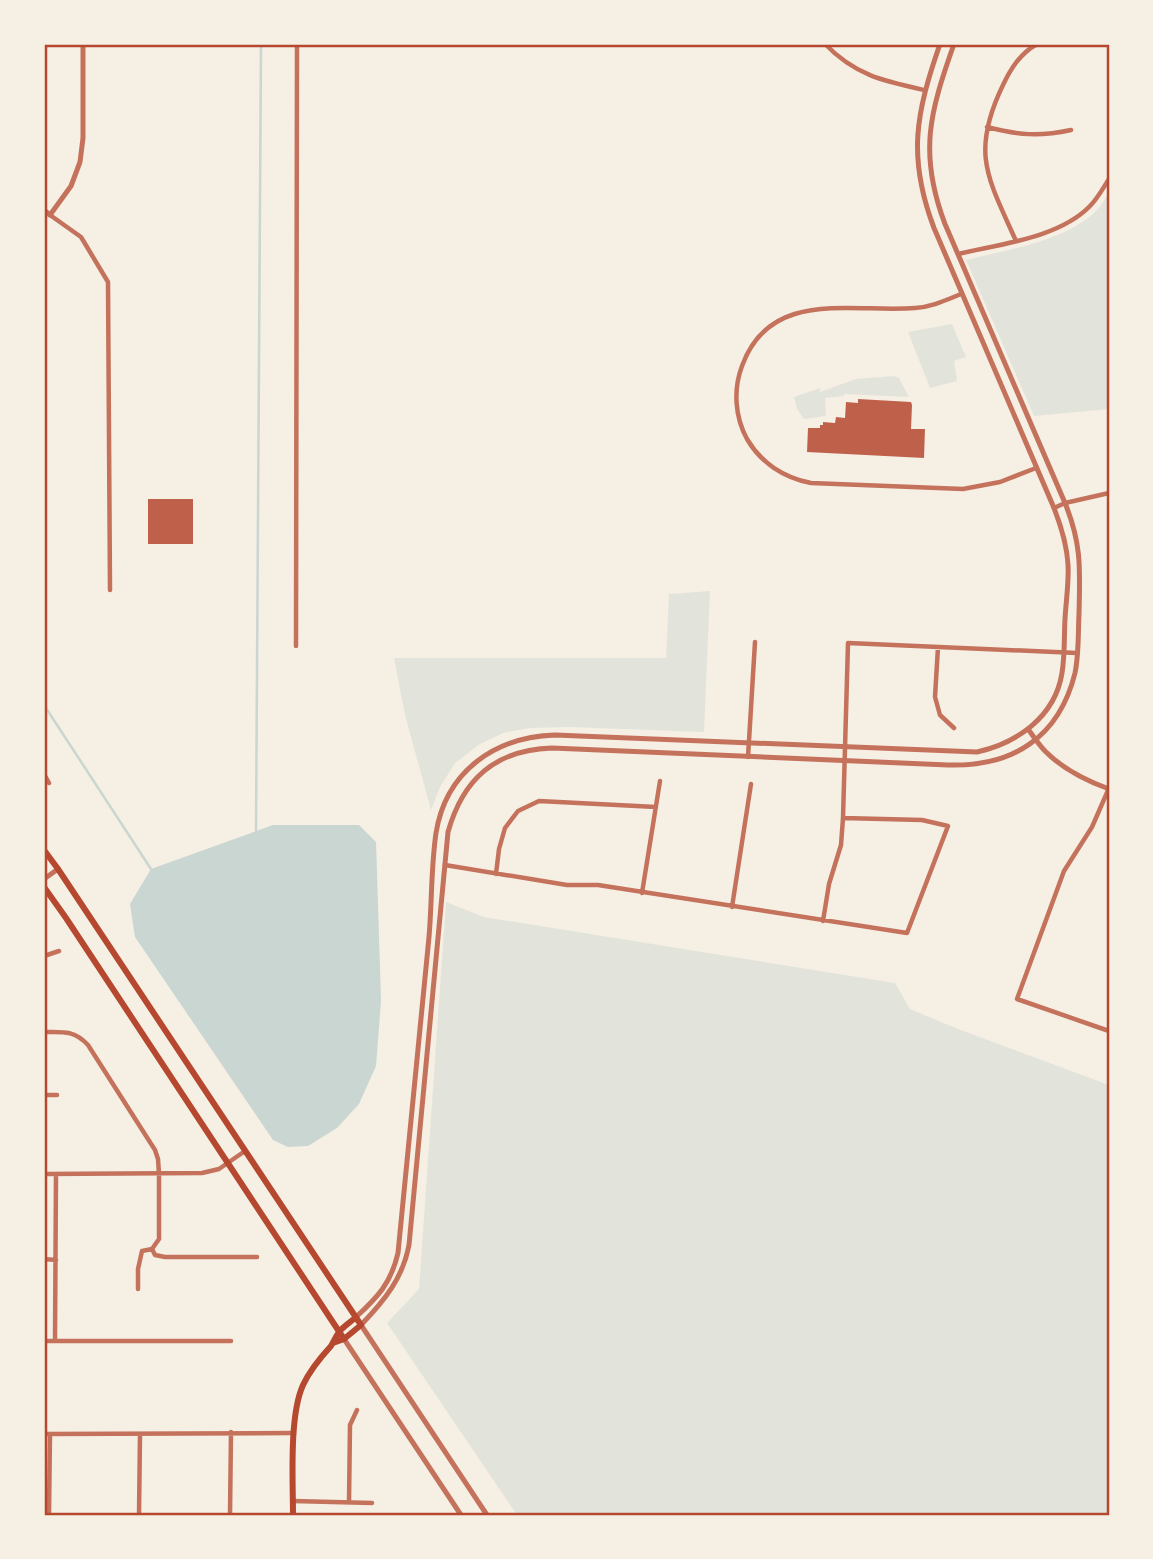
<svg xmlns="http://www.w3.org/2000/svg" width="1153" height="1559" font-family="'Varela Round',sans-serif">
<style>
.green{fill:#e2e4dc}
.water{fill:#c9d6d2}
.lines{fill:none;stroke-linecap:round;stroke-linejoin:round}
.stream{stroke:#c9d6d2;stroke-width:2.5}
.building{fill:#bf614a}
.minor{stroke:#c5725c;stroke-width:4.5}
.tertiary{stroke:#c5725c;stroke-width:5}
.secondary{stroke:#b5482f;stroke-width:6}
.neatline{fill:none;stroke:#b5482f;stroke-width:2.5}
</style>
<rect width="100%" height="100%" fill="#f6efe4"/>
<!-- green -->
<path class="green" d="M1109,192V409L1034,416L966,260C1009,249 1058,243 1093,214C1100,208 1105,199 1109,192Z
M952,324L966,357L954,361L957,381L930,388L908,332Z
M894,376L899,378L909,397L844,394V396L825,398L826,416L804,419L797,409L794,397L820,388V392L856,379Z
M710,591L704,732L569,727L529,728L503,733L480,744L455,763L440,787L431,810L405,715L394,658H666L669,594Z
M446,902L484,917L895,983L910,1009L958,1029L1109,1085V1515H517L387,1323L419,1289Z"/>
<!-- water -->
<path class="water" d="M273,825H359L376,842L381,1001L376,1066L359,1104L337,1128L308,1146L288,1147L273,1140L135,937L130,904L151,869Z"/>
<g class="lines">
<!-- stream -->
<path class="stream" d="M44,705L151,869
M256,831L261,44"/>
</g>
<!-- building -->
<path class="building" d="M858,399L911,402L912,405L911,429H925L924,458L807,452L808,428H820V425H823V422L835,423L836,417L845,418L846,402L858,403Z
M148,499H193V544H148Z"/>
<g class="lines">
<!-- minor -->
<path class="minor" d="M825,44C855,75 883,81 924,90
M987,127C1018,135 1039,137 1071,130
M50,215L81,237L108,282L110,590
M1016,241C988,178 970,153 1003,85C1011,68 1020,54 1037,44
M958,254C1000,244 1059,238 1090,206C1098,198 1103,188 1109,179
M961,294C946,300 932,307 915,308C852,313 770,288 742,366C733,390 735,417 747,439C761,463 784,478 811,483L963,489L1000,482L1036,468
M1054,508L1065,503L1109,493
M296,646L297,44
M938,647L935,697L940,715L954,728
M748,757L755,642
M44,774L49,783
M1109,788L1092,827L1064,871L1017,999L1109,1031
M445,865L567,885H598L907,933L948,826L922,820L843,818
M496,874L499,849L505,828L518,811L539,801L656,807
M642,893L660,781
M732,907L751,784
M823,921L829,884L841,845L843,818L848,643L1077,653
M44,956L59,951
M44,1032C63,1032 74,1030 88,1045L155,1150L158,1159L159,1174V1239L152,1249L142,1251L138,1269V1289
M44,1095H57
M44,1174L202,1173L219,1169L245,1151
M152,1249L155,1255L165,1257H257
M44,1259L56,1260
M44,1341H231
M55,1341L56,1174
M44,1434L294,1433
M293,1501L372,1503
M349,1502L350,1425L357,1410
M49,1515L50,1434
M139,1515L140,1434
M230,1515L231,1432"/>
<!-- tertiary -->
<path class="tertiary" d="M44,210L50,215L71,186L80,162L83,138V44
M1028,729C1034,737 1039,745 1046,752C1063,769 1087,781 1109,789
M44,879L58,869
M356,1317C378,1297 391,1283 398,1253L429,937C432,902 431,867 436,833C446,771 495,737 555,735L977,752C1017,743 1055,717 1062,673C1065,655 1064,636 1065,619C1066,601 1069,582 1068,565C1067,545 1061,526 1054,508L934,228C907,157 916,113 940,44
M344,1339L461,1515
M487,1515L361,1325C384,1301 403,1278 409,1245L448,832C463,779 495,750 552,748L948,765C1012,767 1059,738 1075,673C1079,654 1078,633 1079,614C1080,569 1082,545 1065,503L945,224C918,153 930,112 954,44"/>
<!-- secondary -->
<path class="secondary" d="M44,850L58,869L361,1325L344,1339L333,1343
M44,887L66,918L344,1339
M293,1515C293,1480 289,1416 303,1385C310,1370 320,1358 331,1346C334,1341 336,1336 339,1332C344,1326 351,1322 356,1317"/>
</g>
<!-- border -->
<rect width="1153" height="1559" fill="none" stroke="#f6efe4" stroke-width="91"/>
<rect x="46" y="46" width="1062" height="1468" class="neatline"/>
</svg>
